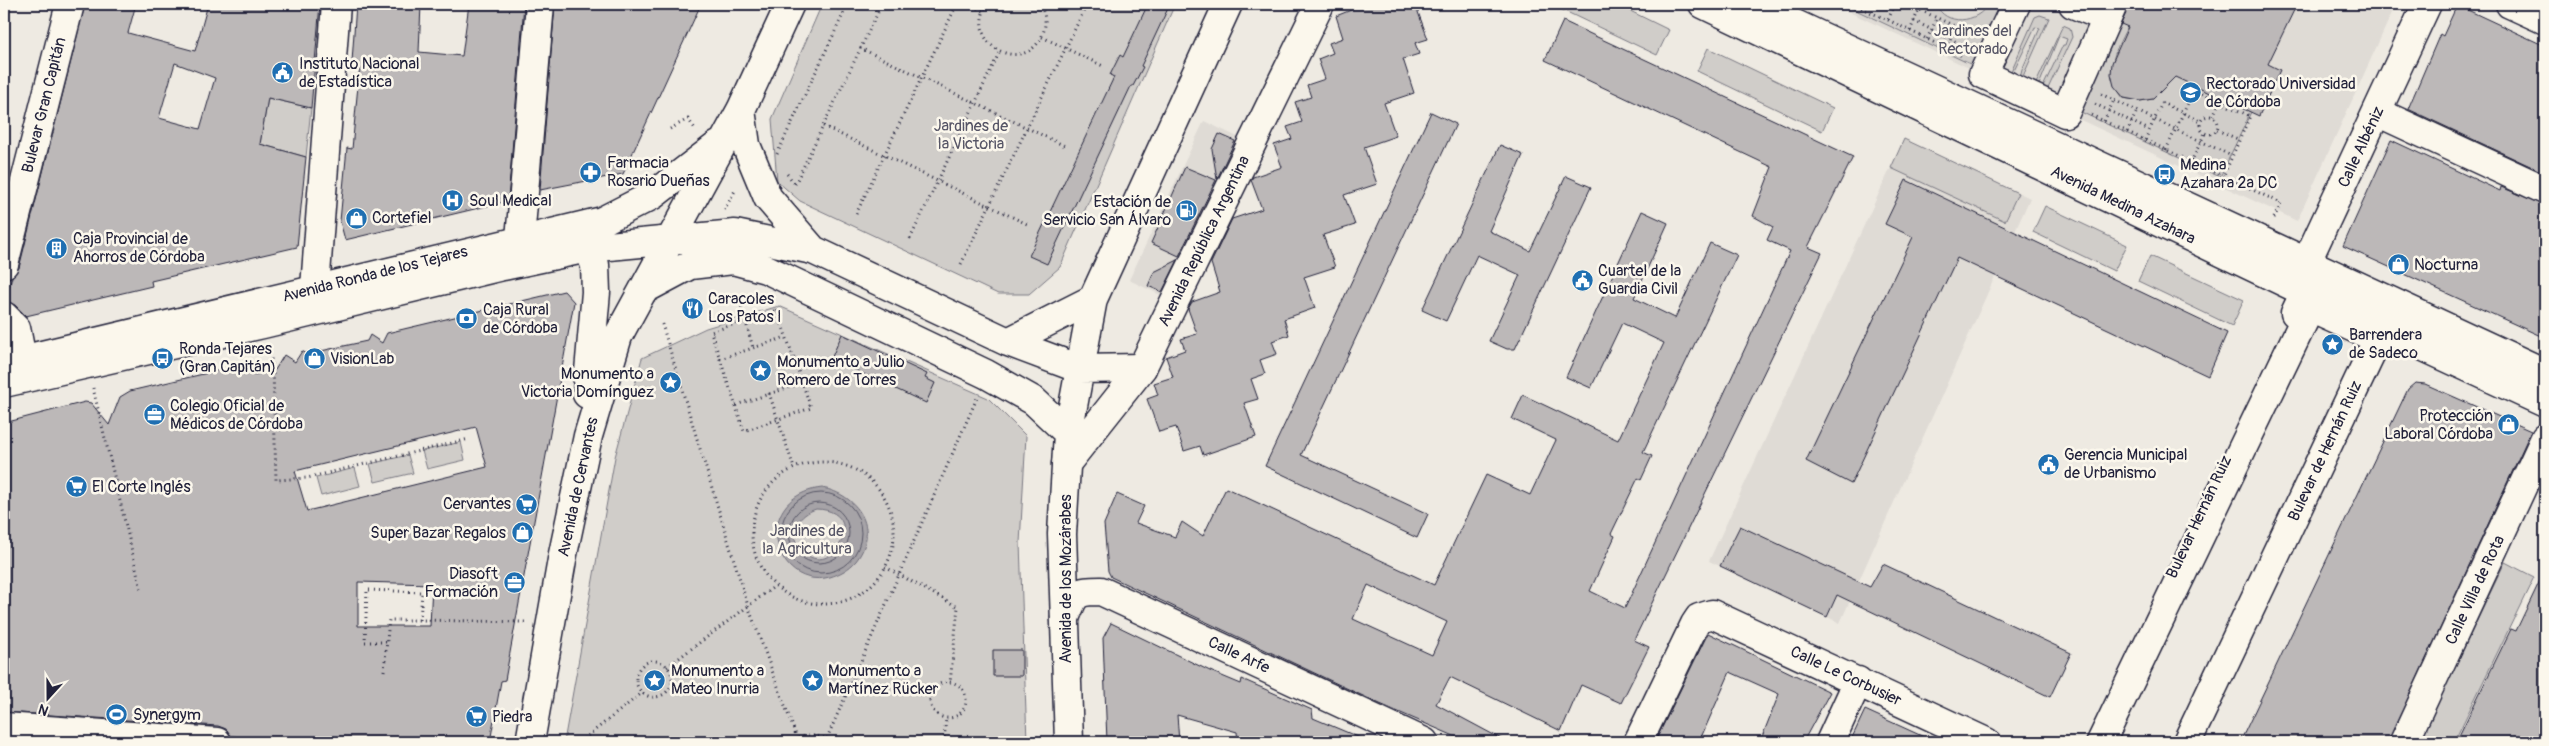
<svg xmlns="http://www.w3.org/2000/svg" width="2549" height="746" font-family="Pangolin,sans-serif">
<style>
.built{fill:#dfdbd5}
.green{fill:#d0cdc9;stroke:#797882;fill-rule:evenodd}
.water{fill:#a6a3a7;stroke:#716f7c;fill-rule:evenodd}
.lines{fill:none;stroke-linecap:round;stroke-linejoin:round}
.shore{stroke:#575666;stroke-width:1}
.building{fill:#bcb8b8;stroke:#22223b;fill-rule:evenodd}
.minor-casing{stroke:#22223b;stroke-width:31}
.major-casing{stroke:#22223b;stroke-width:31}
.path{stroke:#22223b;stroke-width:3;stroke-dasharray:1 4;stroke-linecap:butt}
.minor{stroke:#fbf7ec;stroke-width:28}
.major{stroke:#fbf7ec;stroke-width:28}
.labels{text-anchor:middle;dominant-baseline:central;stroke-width:5;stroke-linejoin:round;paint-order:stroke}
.park-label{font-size:16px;fill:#565566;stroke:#fbf7ec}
.poi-label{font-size:16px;fill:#22223b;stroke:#fbf7ec;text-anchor:start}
.street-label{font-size:16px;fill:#22223b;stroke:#fbf7ec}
</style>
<rect width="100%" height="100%" fill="#eeeae2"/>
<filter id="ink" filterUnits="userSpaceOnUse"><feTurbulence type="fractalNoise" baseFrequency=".02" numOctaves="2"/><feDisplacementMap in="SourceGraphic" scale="10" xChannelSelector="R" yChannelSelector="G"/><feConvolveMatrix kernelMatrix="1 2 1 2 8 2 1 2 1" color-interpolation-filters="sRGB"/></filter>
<g filter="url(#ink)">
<!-- built -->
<path class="built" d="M1832,4H2396L2297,221Z
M1204,121L1246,141L1171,300L1129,280Z
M1904,139L2030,198L1840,623L1709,561Z"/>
<!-- green -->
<path class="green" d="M822,4H1175L1060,267L1029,294H998L800,201L777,181L772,119Z
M1550,4H1616L1669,30L1657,55Z
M1843,4H1936C1945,27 1978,23 1988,4H2016L1985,71Z
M2112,7L2133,15C2119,46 2100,67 2123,98L2140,101L2153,99L2175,65L2193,85L2251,112L2220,177L2068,106Z
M2040,15L2049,18L2020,83L2008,78L2035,17ZM2035,27L2040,28L2022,70L2020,78L2012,75Z
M2063,25L2070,28L2072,37L2045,95L2033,90ZM2059,36L2067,39L2065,45H2063L2043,87L2039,85Z
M1708,48L1833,108L1822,131L1697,71Z
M268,98L311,108L306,157L260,144Z
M1904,139L2018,193L2005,221L1891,168Z
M2045,206L2127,245L2114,271L2033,232Z
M2150,256L2244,300L2232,326L2138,281Z
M779,306L988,398L1026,436L1020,543L1027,742H564L615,457L642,358L706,328Z
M461,442L465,460L427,469L422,451Z
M408,455L413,473L375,482L370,464Z
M355,468L360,486L321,496L316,478Z
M2505,562L2534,577L2454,742H2419Z"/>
<!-- water -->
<path class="water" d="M822,488C857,494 881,529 856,561C849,569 840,574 830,577C772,592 750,496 822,488ZM816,509C873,510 829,588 799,547C787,531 800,514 816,509Z"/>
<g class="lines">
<!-- shore -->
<path class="shore" d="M781 533a40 40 0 1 1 80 0a40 40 0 1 1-80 0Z
M789 533a30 30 0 1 1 60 0a30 30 0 1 1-60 0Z"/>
</g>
<!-- building -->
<path class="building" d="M85,4H136L128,33L195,51L208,4H320L311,108L268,98L260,144L306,157L297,247L151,281L152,286L26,316L15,305L5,301L12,277L19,268ZM175,63L215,78L200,129L159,118Z
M356,4H421L419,52L462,56L469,4H524L508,201L345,240L340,221L347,148L352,149L360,64L352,62Z
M555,4H701L623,174L540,190Z
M1148,4H1170L1141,66L1143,67L1133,86H1131L1047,264L1029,256L1114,77L1110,75L1120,55L1123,57Z
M1349,4H1415L1428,39L1415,43L1419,54L1403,59L1414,93L1384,103L1396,136L1364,147L1377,184L1344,195L1355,225L1323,235L1335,267L1304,277L1315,308L1284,319L1289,335L1272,341L1277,354L1260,360L1265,374L1251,379L1258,399L1244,403L1256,437L1203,455L1200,446L1184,451L1176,427L1159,432L1147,399L1158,395L1154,383L1173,377L1166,357L1185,350L1181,339L1197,334L1188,309L1192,302L1220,292L1211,263L1232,219L1262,209L1251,180L1253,177L1282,167L1274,145L1292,139L1287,127L1302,122L1295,102L1311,97L1307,85L1325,79L1318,59L1333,53L1329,43L1343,38L1336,16L1351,10Z
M2127,4H2297L2268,64L2280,70L2259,116L2175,77L2153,99L2140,101L2124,98L2114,86L2111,74L2112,63L2128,27L2121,24L2126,13Z
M2457,5L2545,46V173L2408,109L2440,34L2443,36Z
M1563,21L1853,157L1808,247L1822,253L1634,640L1649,647L1621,703L1581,685L1561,731L1450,677L1436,704L1507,742H1468L1380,704L1111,577L1108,571L1104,524L1117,494L1144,506L1136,523L1175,537L1182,522L1203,536L1226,488L1434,585L1486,475L1530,495L1556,440L1512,419L1523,395L1618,440L1664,343L1622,323L1591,388L1566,377L1642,211L1668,223L1634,298L1675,318L1710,243L1737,255L1643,452L1652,456L1641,480L1638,478L1611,534L1615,536L1590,591L1625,608L1790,251L1767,240L1773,227L1753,216L1772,167L1545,60ZM1368,585L1447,622L1432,655L1353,619Z
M1431,112L1456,124L1301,455L1428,514L1417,538L1265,466Z
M1219,134L1235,141L1217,179L1212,149Z
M2391,140L2500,191L2501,187L2545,205V338L2343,246Z
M1500,145L1523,155L1489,231L1530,251L1566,176L1591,187L1515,349H1507L1489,341L1520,275L1477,255L1446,321L1422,310Z
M1185,167L1216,180L1179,256L1151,243Z
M1906,180L2227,333L2208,376L1957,258L1851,484L1806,461L1913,237L1885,224Z
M1178,260L1162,292L1148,286L1154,272Z
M564,291L574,302L505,680L501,681L490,742H301L231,736L226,729L218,726L4,712V423L85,402L91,403L109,425L120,397L130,391L242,365L252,375L275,370L284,355L295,362L302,351L307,354L367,341L370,335L382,343L387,333ZM476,427L487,467L307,511L295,471ZM358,582L432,584L430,626H358Z
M842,334L927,374L925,378L935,383L926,403L831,359Z
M2415,383L2425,384L2531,431L2388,742H2240L2408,389Z
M1740,526L1870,587L1883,564L2071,653L2050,697L1837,595L1827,617L1720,566Z
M2545,570V742H2456L2511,629L2516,631Z
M1111,623L1210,671L1241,684L1242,679L1312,710L1313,718L1370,742H1238L1237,732L1177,715L1179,742H1107L1103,638Z
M1708,633L1830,692L1803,742H1760L1779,694L1730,672L1699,742H1655Z
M993,650H1022V676H993Z
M1865,710L1935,742H1850Z"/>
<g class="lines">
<defs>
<path id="minor" d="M2016,4L1983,74L2065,113L2112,7L2106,4
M2073,4L2100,15L2105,4
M2510,4L2545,20
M2377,112L2545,190
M520,239L540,4
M4,264L70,4
M315,288L336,4
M2295,313L2305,292L2307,261L2427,4
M4,316L16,328L22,359
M1066,464L1142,368L1320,4
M1065,618C1075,594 1074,591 1101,591L1424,742
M4,727L217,742
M1638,742L1695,624L1699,618L1712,614L1986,742
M1830,742L1858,681
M2101,742L2310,308L2378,339L2187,742
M2404,742L2545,438"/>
<path id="major" d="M1703,4L2305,292L2545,403
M1752,4L2545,373
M741,110L746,145L768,198L813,250
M645,289L690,265L733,260L766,269L986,374L1034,401L1068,433
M1008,342L1093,299
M4,364L602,221L653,195L718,145
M4,383L263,324L503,266L588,248L735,234L813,250L1008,342L1080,369L1142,368
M587,394L596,292L595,265L588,248
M530,742L563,554L588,436L618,336L741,110L790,4
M1069,742L1062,534L1068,433L1093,299L1228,4"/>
</defs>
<!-- minor casing -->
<use href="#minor" class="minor-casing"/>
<!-- major casing -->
<use href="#major" class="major-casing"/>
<!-- path -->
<path class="path" d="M968,4L983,11
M987,4C963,48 1028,76 1043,33C1047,23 1045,12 1039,4
M1852,4L1888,20L1895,4
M1907,4L1974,35
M1888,20L1964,57
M1914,21L1967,47
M1910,31L1921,4
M1042,37L1103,66
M1927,39L1937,18
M860,48L1065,146
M1946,48L1956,27
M2101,94L2232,156
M2220,102L2250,116L2223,177
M2095,104L2149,130
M2091,115L2281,203L2274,218
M2200 125a9 9 0 1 1 18 0a9 9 0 1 1-18 0Z
M2104,121L2114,100
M823,126L1027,224
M670,129L688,119L696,130
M2217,130L2240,140
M2127,132L2137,111
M2145,140L2162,103L2200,121
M2166,150L2194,90L2220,101L2213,116
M777,154L848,4
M2191,162L2205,133
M787,174L795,184
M795,184L882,4
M724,210L736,189
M856,214L957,4
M910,239L1000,51
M961,264L1087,4
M739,297L753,348
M777,310L811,408L744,431L711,332Z
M662,324L748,606L797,738
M269,349L273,368L276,480L307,478L469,439
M720,359L786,337
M93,388L141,589
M769,393L794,468
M736,405L802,383
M752 533a71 71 0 1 1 142 0a71 71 0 1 1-142 0Z
M885,567L958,607L950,683
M386,642H365L367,590L422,592L420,620L525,622
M636 679a18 18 0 1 1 36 0a18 18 0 1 1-36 0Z
M667,667L775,586
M384,671L389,620H420
M930 700a18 18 0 1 1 36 0a18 18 0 1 1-36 0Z
M827,738L977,398
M580,742L642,693
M789,742C804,734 819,734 835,742
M944,742L946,718"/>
<!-- minor -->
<use href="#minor" class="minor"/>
<!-- major -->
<use href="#major" class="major"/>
</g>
</g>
<!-- icons -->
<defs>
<symbol id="civic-disc" viewBox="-11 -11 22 22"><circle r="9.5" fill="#1f6fb2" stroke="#fbf7ec"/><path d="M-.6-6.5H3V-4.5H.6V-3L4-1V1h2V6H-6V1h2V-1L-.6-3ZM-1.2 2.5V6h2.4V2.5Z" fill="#fff"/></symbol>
<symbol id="university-disc" viewBox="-11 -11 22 22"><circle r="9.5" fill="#1f6fb2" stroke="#fbf7ec"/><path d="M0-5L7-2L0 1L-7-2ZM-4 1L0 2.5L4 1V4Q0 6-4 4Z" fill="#fff"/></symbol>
<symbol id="pharmacy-disc" viewBox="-11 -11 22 22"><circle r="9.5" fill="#1f6fb2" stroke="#fbf7ec"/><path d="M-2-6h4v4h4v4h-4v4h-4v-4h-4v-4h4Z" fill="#fff"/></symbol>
<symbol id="bus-disc" viewBox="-11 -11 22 22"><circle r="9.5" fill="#1f6fb2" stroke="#fbf7ec"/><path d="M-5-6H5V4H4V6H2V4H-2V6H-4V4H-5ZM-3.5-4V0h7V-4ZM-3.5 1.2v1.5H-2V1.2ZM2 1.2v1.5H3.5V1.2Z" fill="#fff"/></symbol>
<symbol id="hospital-disc" viewBox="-11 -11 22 22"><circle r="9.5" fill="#1f6fb2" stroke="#fbf7ec"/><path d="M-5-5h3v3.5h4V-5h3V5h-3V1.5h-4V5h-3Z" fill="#fff"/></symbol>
<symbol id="fuel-disc" viewBox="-11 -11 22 22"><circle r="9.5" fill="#1f6fb2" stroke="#fbf7ec"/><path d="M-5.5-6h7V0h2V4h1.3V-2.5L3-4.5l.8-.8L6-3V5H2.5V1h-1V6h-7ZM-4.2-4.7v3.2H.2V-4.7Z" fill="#fff"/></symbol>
<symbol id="shop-disc" viewBox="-11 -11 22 22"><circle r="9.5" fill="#1f6fb2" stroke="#fbf7ec"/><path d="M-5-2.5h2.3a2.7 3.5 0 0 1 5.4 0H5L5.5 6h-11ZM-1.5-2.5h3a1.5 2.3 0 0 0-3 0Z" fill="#fff"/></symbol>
<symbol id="building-disc" viewBox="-11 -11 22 22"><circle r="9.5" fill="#1f6fb2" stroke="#fbf7ec"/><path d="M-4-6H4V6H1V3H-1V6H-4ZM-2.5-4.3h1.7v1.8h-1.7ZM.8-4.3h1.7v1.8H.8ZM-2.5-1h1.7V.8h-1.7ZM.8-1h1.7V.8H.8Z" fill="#fff"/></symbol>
<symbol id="restaurant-disc" viewBox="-11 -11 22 22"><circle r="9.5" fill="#1f6fb2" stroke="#fbf7ec"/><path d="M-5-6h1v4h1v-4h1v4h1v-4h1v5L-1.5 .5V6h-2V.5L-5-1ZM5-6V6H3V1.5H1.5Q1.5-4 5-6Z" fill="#fff"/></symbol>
<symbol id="bank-disc" viewBox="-11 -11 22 22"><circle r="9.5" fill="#1f6fb2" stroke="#fbf7ec"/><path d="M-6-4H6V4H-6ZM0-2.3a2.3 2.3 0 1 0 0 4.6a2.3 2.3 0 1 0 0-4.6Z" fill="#fff"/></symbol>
<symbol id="sight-disc" viewBox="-11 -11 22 22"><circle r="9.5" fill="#1f6fb2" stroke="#fbf7ec"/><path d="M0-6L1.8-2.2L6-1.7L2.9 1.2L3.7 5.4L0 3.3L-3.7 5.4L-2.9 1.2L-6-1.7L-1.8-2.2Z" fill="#fff"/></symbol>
<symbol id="office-disc" viewBox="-11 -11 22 22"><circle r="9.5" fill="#1f6fb2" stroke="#fbf7ec"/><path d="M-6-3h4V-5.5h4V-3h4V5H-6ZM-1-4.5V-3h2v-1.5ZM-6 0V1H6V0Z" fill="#fff"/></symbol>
<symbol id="supermarket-disc" viewBox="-11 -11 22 22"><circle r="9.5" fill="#1f6fb2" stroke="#fbf7ec"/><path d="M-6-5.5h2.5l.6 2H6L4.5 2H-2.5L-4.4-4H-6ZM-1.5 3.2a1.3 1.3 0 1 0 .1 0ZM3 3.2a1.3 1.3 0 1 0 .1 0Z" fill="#fff"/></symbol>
<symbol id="stadium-disc" viewBox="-11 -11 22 22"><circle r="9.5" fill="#1f6fb2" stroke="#fbf7ec"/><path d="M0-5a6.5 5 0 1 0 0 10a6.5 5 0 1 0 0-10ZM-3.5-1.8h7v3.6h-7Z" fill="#fff"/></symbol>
</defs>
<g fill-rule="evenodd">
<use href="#civic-disc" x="270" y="60" width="25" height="25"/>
<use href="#university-disc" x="2178" y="80" width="25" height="25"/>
<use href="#pharmacy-disc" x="578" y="160" width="25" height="25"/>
<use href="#bus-disc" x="2152" y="162" width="25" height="25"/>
<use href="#hospital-disc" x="440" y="188" width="25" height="25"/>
<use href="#fuel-disc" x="1174" y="198" width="25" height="25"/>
<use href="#shop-disc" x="344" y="206" width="25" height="25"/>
<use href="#building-disc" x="44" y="236" width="25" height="25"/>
<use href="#shop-disc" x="2386" y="252" width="25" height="25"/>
<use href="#civic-disc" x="1570" y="268" width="25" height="25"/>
<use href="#restaurant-disc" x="680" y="296" width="25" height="25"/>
<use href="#bank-disc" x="454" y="306" width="25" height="25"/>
<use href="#sight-disc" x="2320" y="332" width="25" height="25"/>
<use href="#bus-disc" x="150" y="346" width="25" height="25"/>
<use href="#shop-disc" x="302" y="346" width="25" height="25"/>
<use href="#sight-disc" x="748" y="358" width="25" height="25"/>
<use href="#sight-disc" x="658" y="370" width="25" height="25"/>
<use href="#office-disc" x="142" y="402" width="25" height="25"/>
<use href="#shop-disc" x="2496" y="412" width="25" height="25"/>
<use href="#civic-disc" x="2036" y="452" width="25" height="25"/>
<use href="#supermarket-disc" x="64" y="474" width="25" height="25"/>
<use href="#supermarket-disc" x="514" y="492" width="25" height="25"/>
<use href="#shop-disc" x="510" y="520" width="25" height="25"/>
<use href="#office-disc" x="502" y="570" width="25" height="25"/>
<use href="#sight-disc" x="642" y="668" width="25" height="25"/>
<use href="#sight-disc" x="800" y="668" width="25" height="25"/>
<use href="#stadium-disc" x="104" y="702" width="25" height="25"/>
<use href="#supermarket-disc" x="464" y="704" width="25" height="25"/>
</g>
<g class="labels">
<!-- park labels -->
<g class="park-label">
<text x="1973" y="31">Jardines del<tspan x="1973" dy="18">Rectorado</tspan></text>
<text x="971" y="126">Jardines de<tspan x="971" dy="18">la Victoria</tspan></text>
<text x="807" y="531">Jardines de<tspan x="807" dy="18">la Agricultura</tspan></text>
</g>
<!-- poi labels -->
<g class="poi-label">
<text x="299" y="64">Instituto Nacional<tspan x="299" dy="18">de Estadística</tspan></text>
<text x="2206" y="84">Rectorado Universidad<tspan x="2206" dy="18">de Córdoba</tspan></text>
<text x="607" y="163">Farmacia<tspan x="607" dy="18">Rosario Dueñas</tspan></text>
<text x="2180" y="165">Medina<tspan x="2180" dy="18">Azahara 2ª DC</tspan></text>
<text x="469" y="201">Soul Medical</text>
<text x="1171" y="202" text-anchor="end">Estación de<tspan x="1171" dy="18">Servicio San Álvaro</tspan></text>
<text x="372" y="218">Cortefiel</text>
<text x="73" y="239">Caja Provincial de<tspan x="73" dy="18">Ahorros de Córdoba</tspan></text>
<text x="2414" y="265">Nocturna</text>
<text x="1598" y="271">Cuartel de la<tspan x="1598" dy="18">Guardia Civil</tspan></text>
<text x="708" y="299">Caracoles<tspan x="708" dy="18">Los Patos I</tspan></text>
<text x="483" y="310">Caja Rural<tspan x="483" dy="18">de Córdoba</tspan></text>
<text x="2349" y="335">Barrendera<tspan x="2349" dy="18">de Sadeco</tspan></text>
<text x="179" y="349">Ronda Tejares<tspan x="179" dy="18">(Gran Capitán)</tspan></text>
<text x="330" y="359">VisionLab</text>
<text x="777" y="362">Monumento a Julio<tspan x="777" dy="18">Romero de Torres</tspan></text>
<text x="654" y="374" text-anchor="end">Monumento a<tspan x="654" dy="18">Victoria Domínguez</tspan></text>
<text x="170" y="406">Colegio Oficial de<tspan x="170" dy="18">Médicos de Córdoba</tspan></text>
<text x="2493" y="416" text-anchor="end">Protección<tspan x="2493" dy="18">Laboral Córdoba</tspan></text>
<text x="2064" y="455">Gerencia Municipal<tspan x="2064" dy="18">de Urbanismo</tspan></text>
<text x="92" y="487">El Corte Inglés</text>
<text x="511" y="504" text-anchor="end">Cervantes</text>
<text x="506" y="533" text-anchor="end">Super Bazar Regalos</text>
<text x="498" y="574" text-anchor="end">Diasoft<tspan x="498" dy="18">Formación</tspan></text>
<text x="671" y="671">Monumento a<tspan x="671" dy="18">Mateo Inurria</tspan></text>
<text x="828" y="671">Monumento a<tspan x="828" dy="18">Martínez Rücker</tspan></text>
<text x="133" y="715">Synergym</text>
<text x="492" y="717">Piedra</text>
</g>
<!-- street labels -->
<g class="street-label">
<text transform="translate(44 105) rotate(-76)">Bulevar Gran Capitán</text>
<text transform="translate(2361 147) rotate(-65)">Calle Albéniz</text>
<text transform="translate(2123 205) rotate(26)">Avenida Medina Azahara</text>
<text transform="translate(1204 241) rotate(-64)">Avenida República Argentina</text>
<text transform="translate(375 274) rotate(-14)">Avenida Ronda de los Tejares</text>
<text transform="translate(2325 451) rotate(-65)">Bulevar de Hernán Ruiz</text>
<text transform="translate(578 487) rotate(-78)">Avenida de Cervantes</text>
<text transform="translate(2199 517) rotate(-65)">Bulevar Hernán Ruiz</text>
<text transform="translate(1066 579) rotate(-90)">Avenida de los Mozárabes</text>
<text transform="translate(2475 590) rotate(-65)">Calle Villa de Rota</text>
<text transform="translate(1239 655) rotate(25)">Calle Arfe</text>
<text transform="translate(1846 676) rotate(25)">Calle Le Corbusier</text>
</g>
</g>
<!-- margin -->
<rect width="2549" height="746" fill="none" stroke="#fbf7ec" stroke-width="20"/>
<rect x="10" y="10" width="2529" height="726" fill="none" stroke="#22223b" stroke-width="2" filter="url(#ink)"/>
<!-- north arrow -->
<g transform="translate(48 698) rotate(201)" stroke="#fbf7ec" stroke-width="4" paint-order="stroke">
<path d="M0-4L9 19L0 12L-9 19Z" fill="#22223b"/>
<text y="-8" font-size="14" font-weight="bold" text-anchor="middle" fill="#22223b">N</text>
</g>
</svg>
